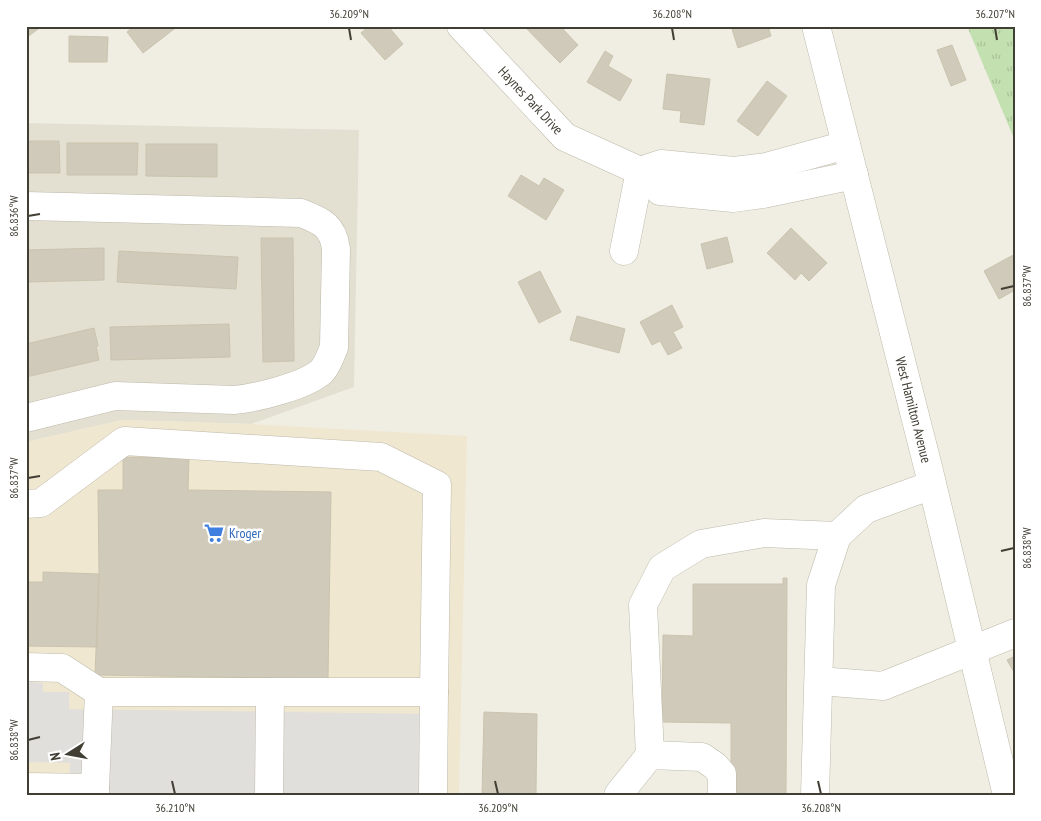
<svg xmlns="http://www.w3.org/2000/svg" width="1041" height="821" font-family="'PT Sans Narrow',sans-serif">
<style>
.residential{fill:#e3e0d2}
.commercial{fill:#f0e7d0}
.grass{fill:url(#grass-tufts)}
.parking{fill:#e1dfdb}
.building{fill:#d0caba;stroke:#cac3ae}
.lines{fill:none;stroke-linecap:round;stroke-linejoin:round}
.minor-casing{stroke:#bdb9aa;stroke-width:29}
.minor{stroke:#fff;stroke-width:28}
.ticks{fill:none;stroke:#413e34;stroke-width:2}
.labels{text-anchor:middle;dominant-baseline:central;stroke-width:5;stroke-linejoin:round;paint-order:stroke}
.street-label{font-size:14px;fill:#413e34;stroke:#fff}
.shop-label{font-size:14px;fill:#366cbe;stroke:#fff;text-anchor:start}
.neatline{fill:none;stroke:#413e34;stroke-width:2}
.ticks-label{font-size:12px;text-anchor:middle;fill:#413e34}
</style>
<defs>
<pattern id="grass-tufts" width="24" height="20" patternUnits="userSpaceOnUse" patternTransform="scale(1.25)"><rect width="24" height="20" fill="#c3e0b0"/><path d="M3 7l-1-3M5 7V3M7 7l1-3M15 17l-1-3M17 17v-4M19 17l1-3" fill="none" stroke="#a9c198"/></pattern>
</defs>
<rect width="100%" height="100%" fill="#f0eee3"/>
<!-- residential -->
<path class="residential" d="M26,123L359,130L354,387L251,424L122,420L26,442Z"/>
<!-- commercial -->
<path class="commercial" d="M122,420L251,424L467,436L459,795H26V442Z"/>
<!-- grass -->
<path class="grass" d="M967,26H1015V141Z"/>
<!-- parking -->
<path class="parking" d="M26,682L43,683V692H69V709L434,714L433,795H69L70,763L26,762Z"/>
<!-- building -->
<path class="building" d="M26,26H42L26,38Z
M134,26H178L143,53L127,32Z
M369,26H388L403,44L385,60L361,33Z
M524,26H560L578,45L560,63Z
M731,26H768L771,36L738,48Z
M69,36L108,37L107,62H69Z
M952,45L966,80L951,86L937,50Z
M605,51L613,56L608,66L632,80L620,101L587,82Z
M667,74L710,79L704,125L680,122L681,111L663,109Z
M767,81L787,96L758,136L737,121Z
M26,141H59L60,173H26Z
M67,143H138L137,175H67Z
M146,144H217V177L146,176Z
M521,175L539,186L544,178L564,190L546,220L508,196Z
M791,228L827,263L809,281L801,273L795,280L767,253Z
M727,237L733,262L707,269L701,244Z
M261,238H293L294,361L263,362Z
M104,248V280L26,282V250Z
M119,251L238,257L236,289L117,282Z
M1015,254V290L999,299L984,271Z
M540,271L561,312L539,323L518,282Z
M672,305L683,327L673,332L682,348L668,355L660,341L652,345L640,322Z
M577,316L625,329L619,353L570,340Z
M229,324L230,357L111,360L110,327Z
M94,328L98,346L96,347L99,360L26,377V344Z
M123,457L189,458L188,490L331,492L328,679L95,675L99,574L98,490H123Z
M43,572L99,574L97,647L26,646V582H43Z
M783,578H787L786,795H731V723L662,722L663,635L693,636V584H783Z
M1015,656V674L1007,660Z
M484,712L537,714L536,795H482Z"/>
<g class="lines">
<defs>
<g id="minor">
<path id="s1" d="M461,26L565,137L640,171L660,191L733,198L763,194L854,175"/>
<path id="s2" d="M816,26L928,467L1007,795"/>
<path d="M640,171L661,164L734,171L766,167L846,145"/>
<path d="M26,206L301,213C322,221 333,226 336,249L334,347C331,355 328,364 322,371C306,386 256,398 234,400L115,396L26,418"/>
<path d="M624,251L640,171"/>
<path d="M26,504L41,503L124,441L381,457L437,485L434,692"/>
<path d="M26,667L62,668L99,692L95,788"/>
<path d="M819,681L883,686L1015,633"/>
<path d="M99,692H434L433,795"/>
<path d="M650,755L643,605L662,568L701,544L764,533L837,536"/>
<path d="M26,787L95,788V795"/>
<path d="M269,795L270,692"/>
<path d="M618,795L650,755L702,757L715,766L722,774V795"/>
<path d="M815,795L821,585L837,536L866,509L932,485"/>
</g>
</defs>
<!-- minor casing -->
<use href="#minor" class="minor-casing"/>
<!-- minor -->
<use href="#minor" class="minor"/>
</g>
<!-- ticks -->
<path class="ticks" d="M349,28L351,40M672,28L674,40M995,28L997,40M28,216L40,214M1001,289L1014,286M28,478L40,476M1001,551L1014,548M28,740L40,737M172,781L175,794M495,781L498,794M818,781L821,794"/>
<!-- icons -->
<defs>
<symbol id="supermarket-bare" viewBox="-9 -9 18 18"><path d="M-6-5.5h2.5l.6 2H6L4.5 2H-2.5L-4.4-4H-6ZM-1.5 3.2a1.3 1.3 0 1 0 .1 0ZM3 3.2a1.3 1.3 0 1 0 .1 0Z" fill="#3f7fe0" stroke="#fff" stroke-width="2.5" paint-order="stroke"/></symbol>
</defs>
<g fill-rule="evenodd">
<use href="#supermarket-bare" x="200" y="519" width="28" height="28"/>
</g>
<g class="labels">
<!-- street labels -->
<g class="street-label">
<text stroke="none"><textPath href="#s1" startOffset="102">Haynes Park Drive</textPath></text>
<text stroke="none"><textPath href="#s2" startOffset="396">West Hamilton Avenue</textPath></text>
</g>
<!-- shop labels -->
<g class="shop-label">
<text x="229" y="533">Kroger</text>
</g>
</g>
<!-- border -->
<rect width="1041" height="821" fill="none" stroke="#ffffff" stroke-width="55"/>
<!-- north arrow -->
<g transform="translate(68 754) rotate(259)" stroke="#ffffff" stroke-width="4" paint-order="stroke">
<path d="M0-4L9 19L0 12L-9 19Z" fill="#413e34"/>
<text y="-8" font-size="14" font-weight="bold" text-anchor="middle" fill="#413e34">N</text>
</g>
<rect x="28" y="28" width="986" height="766" class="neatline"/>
<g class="ticks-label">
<text x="349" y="18">36.209°N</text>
<text x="672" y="18">36.208°N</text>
<text x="995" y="18">36.207°N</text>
<text transform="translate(14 216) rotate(-90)" y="4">86.836°W</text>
<text transform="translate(1027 286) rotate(-90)" y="4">86.837°W</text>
<text transform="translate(14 478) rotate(-90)" y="4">86.837°W</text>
<text transform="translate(1027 548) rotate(-90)" y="4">86.838°W</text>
<text transform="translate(14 740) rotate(-90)" y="4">86.838°W</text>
<text x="175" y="812">36.210°N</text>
<text x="498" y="812">36.209°N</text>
<text x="821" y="812">36.208°N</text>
</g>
</svg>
